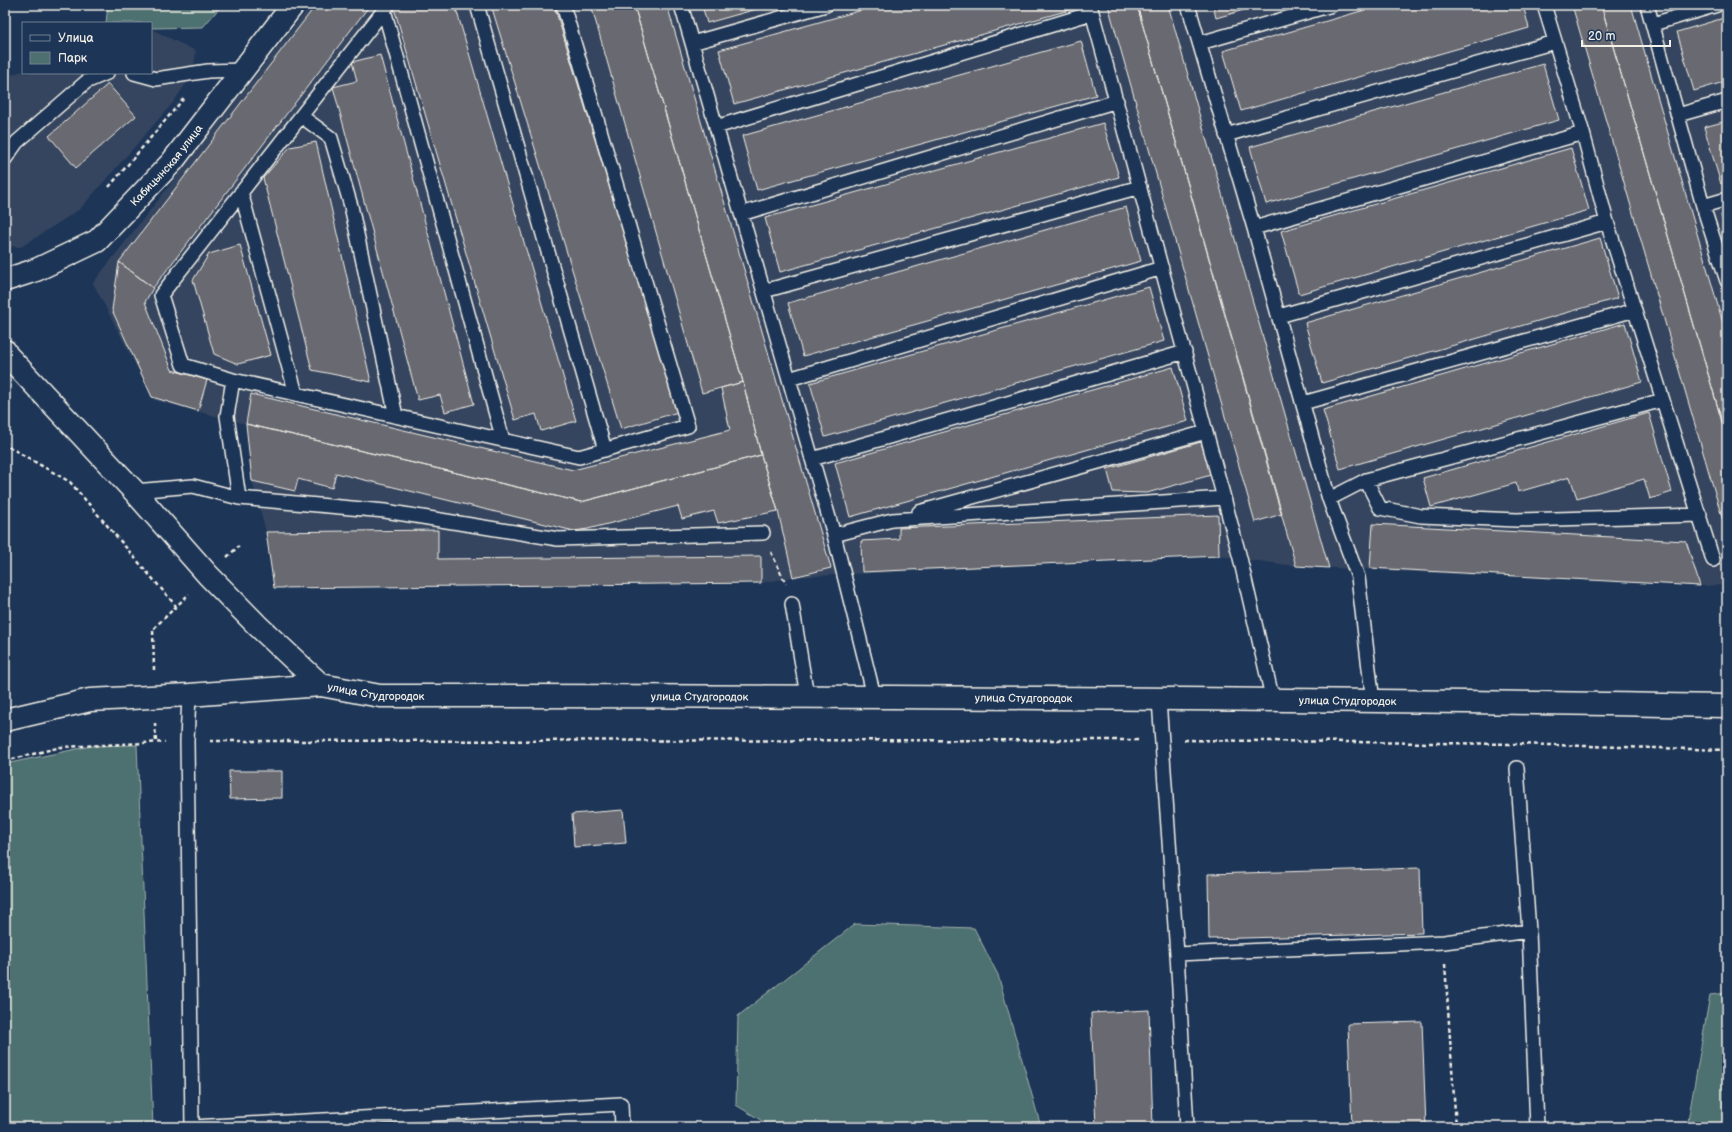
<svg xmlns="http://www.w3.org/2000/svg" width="1732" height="1132" font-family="'Balsamiq Sans',sans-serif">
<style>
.built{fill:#34455f}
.green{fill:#4e6f70;stroke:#a1b0ac}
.building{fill:#686971;stroke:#f4f1e8}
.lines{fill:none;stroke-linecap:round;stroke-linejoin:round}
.service-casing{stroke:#f4f1e8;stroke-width:16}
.minor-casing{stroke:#f4f1e8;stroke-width:25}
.tertiary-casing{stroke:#f4f1e8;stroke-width:25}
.path{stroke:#f4f1e8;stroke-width:2.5;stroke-dasharray:4 3;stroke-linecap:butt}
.service{stroke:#1d3557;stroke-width:13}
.minor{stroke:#1d3557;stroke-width:22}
.tertiary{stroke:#1d3557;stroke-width:22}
.labels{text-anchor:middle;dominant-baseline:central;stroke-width:3.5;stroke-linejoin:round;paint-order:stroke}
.street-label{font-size:11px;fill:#f4f1e8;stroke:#1d3557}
</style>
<rect width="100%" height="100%" fill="#1d3557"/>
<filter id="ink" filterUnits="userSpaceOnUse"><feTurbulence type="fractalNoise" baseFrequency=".025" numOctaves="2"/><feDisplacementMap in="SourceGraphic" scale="8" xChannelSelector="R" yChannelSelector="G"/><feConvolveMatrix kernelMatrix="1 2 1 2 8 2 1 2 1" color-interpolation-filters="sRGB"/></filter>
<g filter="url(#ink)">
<!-- built -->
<path class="built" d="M311,5H1727V585L1700,586L1296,566L1219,556L793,577L761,583L274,588L266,532L252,481L246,424L154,400L93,283Z
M151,29L196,51L193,74L172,104L80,209L21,247L5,246V77L23,71V73H151Z"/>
<!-- green -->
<path class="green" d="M108,5H222L203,27L151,28V23H106Z
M137,745L153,1127H5V764L91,746Z
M855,924L974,928L998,975L1041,1127H772L736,1105L738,1016Z
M1727,993V1127H1687L1710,995Z"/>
<!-- building -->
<path class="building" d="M316,5H370L153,288L119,262Z
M404,5H455L576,421L541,431L536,414L515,420L394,8Z
M491,5H554L678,412L621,429Z
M591,5H634L743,382L702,393Z
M634,5H667L831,568L793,577L778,511L761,455L743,382Z
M702,5H771L707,23Z
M880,5H1072L1073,9L734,104L719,50Z
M1108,5H1137L1282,514L1255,522Z
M1137,5H1168L1329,568L1296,566Z
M1213,5H1261L1216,18Z
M1382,5H1523L1529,28L1241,111L1223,51Z
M1572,5H1601L1727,439V534Z
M1601,5H1631L1727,337V439Z
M1727,17V81L1694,91L1677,32Z
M1081,41L1096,95L757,190L742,136Z
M380,55L474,404L445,412L440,395L418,400L333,87L357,81L352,62Z
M1543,64L1559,120L1266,204L1250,147Z
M108,84L136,116L76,168L49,136Z
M1727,121V182L1721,184L1704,127Z
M1103,123L1119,177L780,272L765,218Z
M316,142L371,382L312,370L263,178L290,147Z
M1571,148L1589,210L1299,294L1281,231Z
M1126,207L1141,261L803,356L788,303Z
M1727,214V238L1721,215Z
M1600,238L1618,298L1322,383L1305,323Z
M240,245L271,355L238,364L214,354L193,280L209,254Z
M119,262L153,288L145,302L172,370L207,380L198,411L152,397L112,310Z
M1149,287L1164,341L825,437L810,383Z
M1625,323L1642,382L1340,469L1323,410Z
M1173,367L1188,421L850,517L835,463Z
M743,382L761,455L581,502L246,424L251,394L573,470L730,430L721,388Z
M1649,413L1672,492L1650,499L1644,479L1577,498L1570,477L1518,492L1516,483L1431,507L1423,478Z
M246,424L581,502L761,455L778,511L718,523L714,511L682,519L678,506L588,529L574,531L336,473L332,488L298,479L295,491L252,481Z
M1201,442L1211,475L1147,493L1113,492L1107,469Z
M1218,515L1219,556L862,572L861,541L899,539V528Z
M1373,524L1686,541L1700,586L1370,568Z
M438,530V559L761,556V583L274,588L266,532Z
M229,771H282V798L230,799Z
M623,810L626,843L574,847L572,814Z
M1420,868L1422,933L1209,939L1208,874Z
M1149,1010L1153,1127H1096L1091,1013Z
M1422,1022L1426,1127H1352L1348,1024Z"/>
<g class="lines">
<defs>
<path id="service" d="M388,5L161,295L183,365L233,380L579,457L688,426L563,5
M477,5L605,450
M681,5L834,535
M1090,5L1224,498
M1188,5L1254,228L1329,499L1358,577L1373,702
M1544,5L1583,133L1607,222L1713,560
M1647,5L1703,206L1727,281
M384,10L503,440
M1653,24L1717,5
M692,43L826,5
M1200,43L1332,5
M134,73L156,79L208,71L243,70
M1678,115L1727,101
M301,116L331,138L351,206L396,416
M716,127L1092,13
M1226,135L1555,42
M5,159L17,142L86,82L107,73
M241,192L296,394
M1703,206L1727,199
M741,214L1117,101
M1254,228L1583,133
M764,291L1140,187
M1279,316L1607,222
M789,379L1162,268
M233,380L227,416L239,498
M1303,403L1635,310
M812,459L1185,352
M1366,480L1380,508L1421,516L1517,520L1700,515
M134,491L193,486L239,498L385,511L558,539L763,533
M1329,499L1366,480L1663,400
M919,512L1206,432
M792,604L807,696
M189,695L187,741L192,1127L621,1104L622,1127
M874,696L834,535L892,520L1224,498L1240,558L1273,701
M1159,700L1177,954
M1517,768L1529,931L1537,1127
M1187,1127L1177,954L1444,942L1529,931"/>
<g id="minor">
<path id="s1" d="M5,280L36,270L97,241L172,162L293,5"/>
<path d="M5,720L90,700L189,695L321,685"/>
</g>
<g id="tertiary">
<path id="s2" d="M5,351L6,354L134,491L208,575L258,626L321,685L380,696C829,696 1278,698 1727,706"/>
</g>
</defs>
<!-- service casing -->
<use href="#service" class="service-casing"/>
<!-- minor casing -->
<use href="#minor" class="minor-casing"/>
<!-- tertiary casing -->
<use href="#tertiary" class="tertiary-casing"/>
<!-- path -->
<path class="path" d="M109,187L185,97
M5,441L9,447L70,482L176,606
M771,552L786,584
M227,557L239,546
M154,670L153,629L189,594
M155,723L156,742
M1184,740L1516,744L1727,750
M210,741L1141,740
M5,761L61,747L165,742
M1445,964L1456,1127"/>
<!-- service -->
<use href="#service" class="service"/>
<!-- minor -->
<use href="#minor" class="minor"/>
<!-- tertiary -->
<use href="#tertiary" class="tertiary"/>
</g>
</g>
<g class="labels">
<!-- street labels -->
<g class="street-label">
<text stroke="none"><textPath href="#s1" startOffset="203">Кабицынская улица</textPath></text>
<text stroke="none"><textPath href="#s2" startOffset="516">улица Студгородок</textPath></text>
<text stroke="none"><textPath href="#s2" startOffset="840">улица Студгородок</textPath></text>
<text stroke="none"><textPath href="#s2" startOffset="1164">улица Студгородок</textPath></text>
<text stroke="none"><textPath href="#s2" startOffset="1488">улица Студгородок</textPath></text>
</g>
</g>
<!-- margin -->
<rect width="1732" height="1132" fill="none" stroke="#1d3557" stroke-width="20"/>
<rect x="10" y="10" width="1712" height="1112" fill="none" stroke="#f4f1e8" stroke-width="1.5" filter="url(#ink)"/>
<!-- legend -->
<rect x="22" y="22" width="130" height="52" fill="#1d3557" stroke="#738091"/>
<rect x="30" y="35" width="20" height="6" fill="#1d3557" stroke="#738091"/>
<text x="58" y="42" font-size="12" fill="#f4f1e8">Улица</text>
<rect x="30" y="52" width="20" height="12" fill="#4e6f70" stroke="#738091"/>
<text x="58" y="62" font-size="12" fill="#f4f1e8">Парк</text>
<!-- scale -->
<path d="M1582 40v6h88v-6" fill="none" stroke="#f4f1e8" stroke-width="2"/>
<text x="1588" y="40" font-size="12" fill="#f4f1e8" stroke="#1d3557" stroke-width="3" paint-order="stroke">20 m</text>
</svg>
